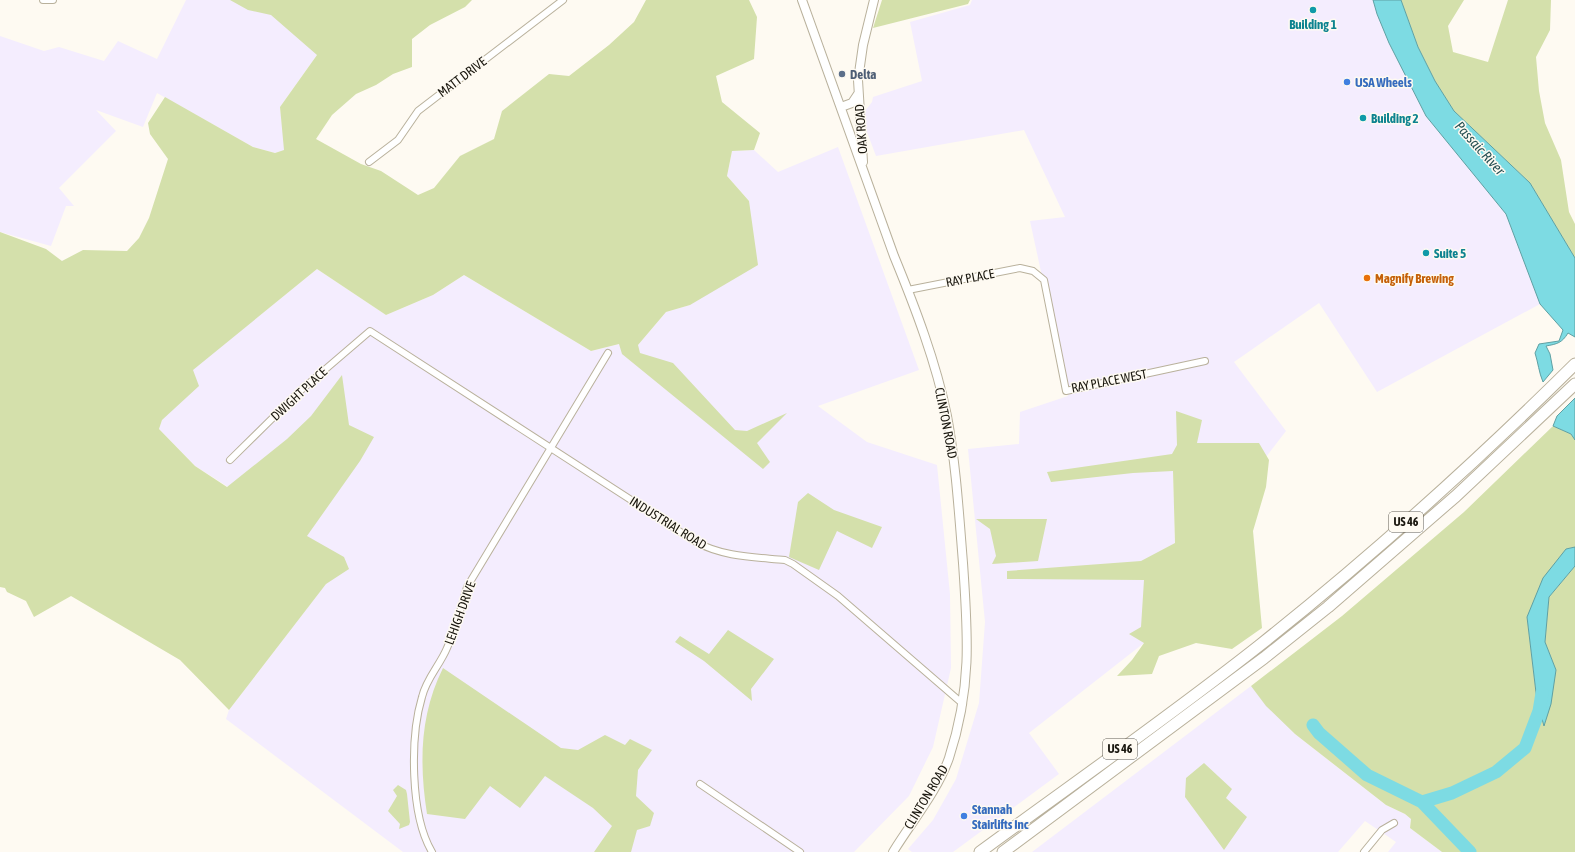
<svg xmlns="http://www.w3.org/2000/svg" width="1575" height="852" font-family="'Asap Condensed',sans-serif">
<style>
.industrial{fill:#f4edfe}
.green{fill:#d4e0ab}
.water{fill:#7ddbe3;stroke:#5fa0a3}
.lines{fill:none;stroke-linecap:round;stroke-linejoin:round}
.river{stroke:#7ddbe3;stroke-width:13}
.minor-casing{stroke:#b9b19c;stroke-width:8}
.tertiary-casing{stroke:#b9b19c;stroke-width:10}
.trunk-casing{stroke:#b9b19c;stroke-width:13}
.minor{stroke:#fff;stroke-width:6}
.tertiary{stroke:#fff;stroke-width:8}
.trunk{stroke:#fff;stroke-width:11}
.culture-dot{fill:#0f9aa8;stroke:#fefaf2;stroke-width:1.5}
.service-dot{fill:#5c6f8a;stroke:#fefaf2;stroke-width:1.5}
.shop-dot{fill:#3f7fe0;stroke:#fefaf2;stroke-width:1.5}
.food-dot{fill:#e8710a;stroke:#fefaf2;stroke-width:1.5}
.labels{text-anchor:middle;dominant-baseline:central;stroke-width:3;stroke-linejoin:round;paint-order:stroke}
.shield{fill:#fefaf2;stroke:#5e5b53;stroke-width:1}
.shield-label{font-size:12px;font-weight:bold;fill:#1a170f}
.culture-label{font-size:13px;font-weight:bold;fill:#0d838f;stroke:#fefaf2;text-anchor:start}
.service-label{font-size:13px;font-weight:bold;fill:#4e5e75;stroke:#fefaf2;text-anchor:start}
.street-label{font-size:13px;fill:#1a170f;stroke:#fefaf2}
.shop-label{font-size:13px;font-weight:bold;fill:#366cbe;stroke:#fefaf2;text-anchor:start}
.food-label{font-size:13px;font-weight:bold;fill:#c56008;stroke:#fefaf2;text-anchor:start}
.water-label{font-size:14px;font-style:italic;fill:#255053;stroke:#fefaf2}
</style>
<rect width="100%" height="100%" fill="#fefaf2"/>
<!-- industrial -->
<path class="industrial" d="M186,0H288L317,55L280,107L285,150L275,153L253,147L157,93L143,127L96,110L116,131L59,188L74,206H66L51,246L0,232V36L44,51L59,47L104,61L118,41L157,59Z
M972,0H1373L1377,14L1389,43L1426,116L1506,214L1540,304L1377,392L1319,303L1234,362L1286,431L1266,457L1173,461L1175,547L1144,643L1029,733L1059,774L953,852H912L908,849L933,820L956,779L979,703L985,622L968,449L1019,444L1020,412L1068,396L1030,221L1065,217L1024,130L876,156L861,116L872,102L873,97L922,81L910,22L970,5Z
M838,147L919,370L818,406L867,442L937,465L950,594L951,668L933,747L909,796L854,852H403L226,719L229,710L344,560L195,466L159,429L162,420L192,370L317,269L386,315L433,295L464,275L591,351L627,342L638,345L666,312L690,305L749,201L727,176L732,151L754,150L778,172Z
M1251,686L1295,734L1386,805L1405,814L1411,819L1410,828L1442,852H1388L1396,842L1365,821L1338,852H1032Z"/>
<!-- green -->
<path class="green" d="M230,0H472L465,7L430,25L412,39V67L393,74L376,85L356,94L332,115L316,139L361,164L381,171L418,195L434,188L460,156L494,139L502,111L549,74L569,76L609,45L634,22L646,0H749L757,17L754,59L716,76L722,102L760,133L754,150L732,151L727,176L749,201L758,265L690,305L666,312L638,345L640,353L673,363L735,430L747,431L787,413L757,443L770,462L763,469L622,354L619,344L591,351L464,275L433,295L386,315L317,269L193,370L199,386L162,420L159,429L195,466L227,487L287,439L311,416L342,375L349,425L374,437L360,461L307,536L344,557L349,569L326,584L229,710L180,660L71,596L34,617L26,601L7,592L5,588L0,587V232L46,249L62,261L83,250L127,251L139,238L149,218L168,159L150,134L148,123L165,97L253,147L275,153L284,150L280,107L317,55L271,15L248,10Z
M882,0H970L968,4L873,28Z
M1401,0H1464L1448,26L1453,52L1488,62L1508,0H1551L1550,30L1536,57L1539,91L1545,123L1561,160L1569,212L1575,224V258L1530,183L1454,111L1435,81L1418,47Z
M1176,411L1202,420L1197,443H1259L1269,460L1266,487L1253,531L1262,628L1232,649L1196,643L1159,656L1152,674L1117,676L1132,660L1144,643L1129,634L1141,627L1144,580L1007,579V571L1141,561L1175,543L1173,471L1133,473L1051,482L1047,472L1172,454L1177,445Z
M1553,426L1571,434L1575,440V547L1566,549L1527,617L1537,701L1544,725L1556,670L1545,642L1549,597L1575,566V852H1442L1410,828L1411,819L1405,814L1386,805L1295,734L1266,706L1251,686L1342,616L1464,512Z
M808,493L834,510L882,527L872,548L837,531L819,570L789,557L798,502Z
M976,519H1047L1038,561L992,564L996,556L990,529Z
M728,630L774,659L751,689L752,701L704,661L675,642L680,636L709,654Z
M443,668L561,748L578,750L605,735L625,745L630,739L652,750L638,770L636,796L654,813L650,826L637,830L631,852H594L612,826L593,808L545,776L520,808L490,786L465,819L427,814C419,763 420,714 443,668Z
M1204,763L1232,789L1226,798L1247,817L1224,850L1185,797L1186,778Z
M398,785L406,790L407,794L410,822L409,825L399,829L400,824L388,811L397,796L393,790Z"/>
<!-- water -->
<path class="water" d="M1373,0H1401L1418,47L1435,81L1454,111L1530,183L1575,258V337L1568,333C1562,343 1557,344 1546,346L1550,354L1553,370L1543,382C1539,373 1538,362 1535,353L1539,344L1559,341L1563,330L1540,304L1506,214L1426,116L1389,43L1377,14Z
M1575,398V440L1571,434L1553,426L1557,416Z
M1575,547V566L1549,597L1545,642L1556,670L1551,704L1544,726L1537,701L1527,617L1543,578L1566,549Z"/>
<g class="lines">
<!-- river -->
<path class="river" d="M1313,725L1319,733L1367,775L1422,802
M1470,852L1422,802L1452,793L1496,772L1525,748L1539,711L1542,693"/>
<defs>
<path id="minor" d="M43,0H53
M369,162L398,140L418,111L563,0
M908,290L1020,268L1033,271L1044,280L1066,391L1205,361
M230,460L300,391L370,331L696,542C723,557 755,557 785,560L793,564L838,596L963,704
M700,784L800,852
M432,852C410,815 410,737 422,697C426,679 440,665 447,648C456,628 461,608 467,587L608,353
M1364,852L1382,830L1394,823"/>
<path id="tertiary" d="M802,0L894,256C915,307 936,362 947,416C956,464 959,514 963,563C968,635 972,688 949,758C937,792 912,821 893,852
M841,107L852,103L858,94
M863,162L858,80L863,45L874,0"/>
<path id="trunk" d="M980,852C1074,783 1169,717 1260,645C1371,557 1475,463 1575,364
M1003,852L1264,658L1328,607L1456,496L1575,384"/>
</defs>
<!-- minor casing -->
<use href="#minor" class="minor-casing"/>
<!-- tertiary casing -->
<use href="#tertiary" class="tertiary-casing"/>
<!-- trunk casing -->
<use href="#trunk" class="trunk-casing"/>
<!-- minor -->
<use href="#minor" class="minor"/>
<!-- tertiary -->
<use href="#tertiary" class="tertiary"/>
<!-- trunk -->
<use href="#trunk" class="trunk"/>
</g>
<!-- markers -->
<g class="culture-dot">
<circle cx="1313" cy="10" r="4"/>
<circle cx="1363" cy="118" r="4"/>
<circle cx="1426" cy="253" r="4"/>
</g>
<circle class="service-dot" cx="842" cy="74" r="4"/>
<g class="shop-dot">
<circle cx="1347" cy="82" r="4"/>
<circle cx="964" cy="816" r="4"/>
</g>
<circle class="food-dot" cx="1367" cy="278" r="4"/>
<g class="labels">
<!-- shield labels -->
<g class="shield">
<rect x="1389" y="512" width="34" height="20" rx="3"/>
<rect x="1103" y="739" width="34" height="20" rx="3"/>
</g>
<g class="shield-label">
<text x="1406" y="522">US 46</text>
<text x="1120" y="749">US 46</text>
</g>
<!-- culture labels -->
<g class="culture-label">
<text x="1313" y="24" text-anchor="middle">Building 1</text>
<text x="1371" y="118">Building 2</text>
<text x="1434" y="253">Suite 5</text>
</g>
<!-- service labels -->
<g class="service-label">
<text x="850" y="74">Delta</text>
</g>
<!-- street labels -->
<g class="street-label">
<text transform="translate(462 77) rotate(-37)">MATT DRIVE</text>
<text transform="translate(861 129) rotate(-94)">OAK ROAD</text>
<text transform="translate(970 278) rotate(-11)">RAY PLACE</text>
<text transform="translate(1109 381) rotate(-11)">RAY PLACE WEST</text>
<text transform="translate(299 394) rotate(-43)">DWIGHT PLACE</text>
<text transform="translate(946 423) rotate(79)">CLINTON ROAD</text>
<text transform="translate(668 523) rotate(32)">INDUSTRIAL ROAD</text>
<text transform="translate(460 613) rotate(-70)">LEHIGH DRIVE</text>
<text transform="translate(926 797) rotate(-59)">CLINTON ROAD</text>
</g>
<!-- shop labels -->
<g class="shop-label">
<text x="1355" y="82">USA Wheels</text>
<text x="972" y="809">Stannah<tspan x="972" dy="15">Stairlifts Inc</tspan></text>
</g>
<!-- food labels -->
<g class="food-label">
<text x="1375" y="278">Magnify Brewing</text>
</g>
<!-- water labels -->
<g class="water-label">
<text transform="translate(1480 148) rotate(48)">Passaic River</text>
</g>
</g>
</svg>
